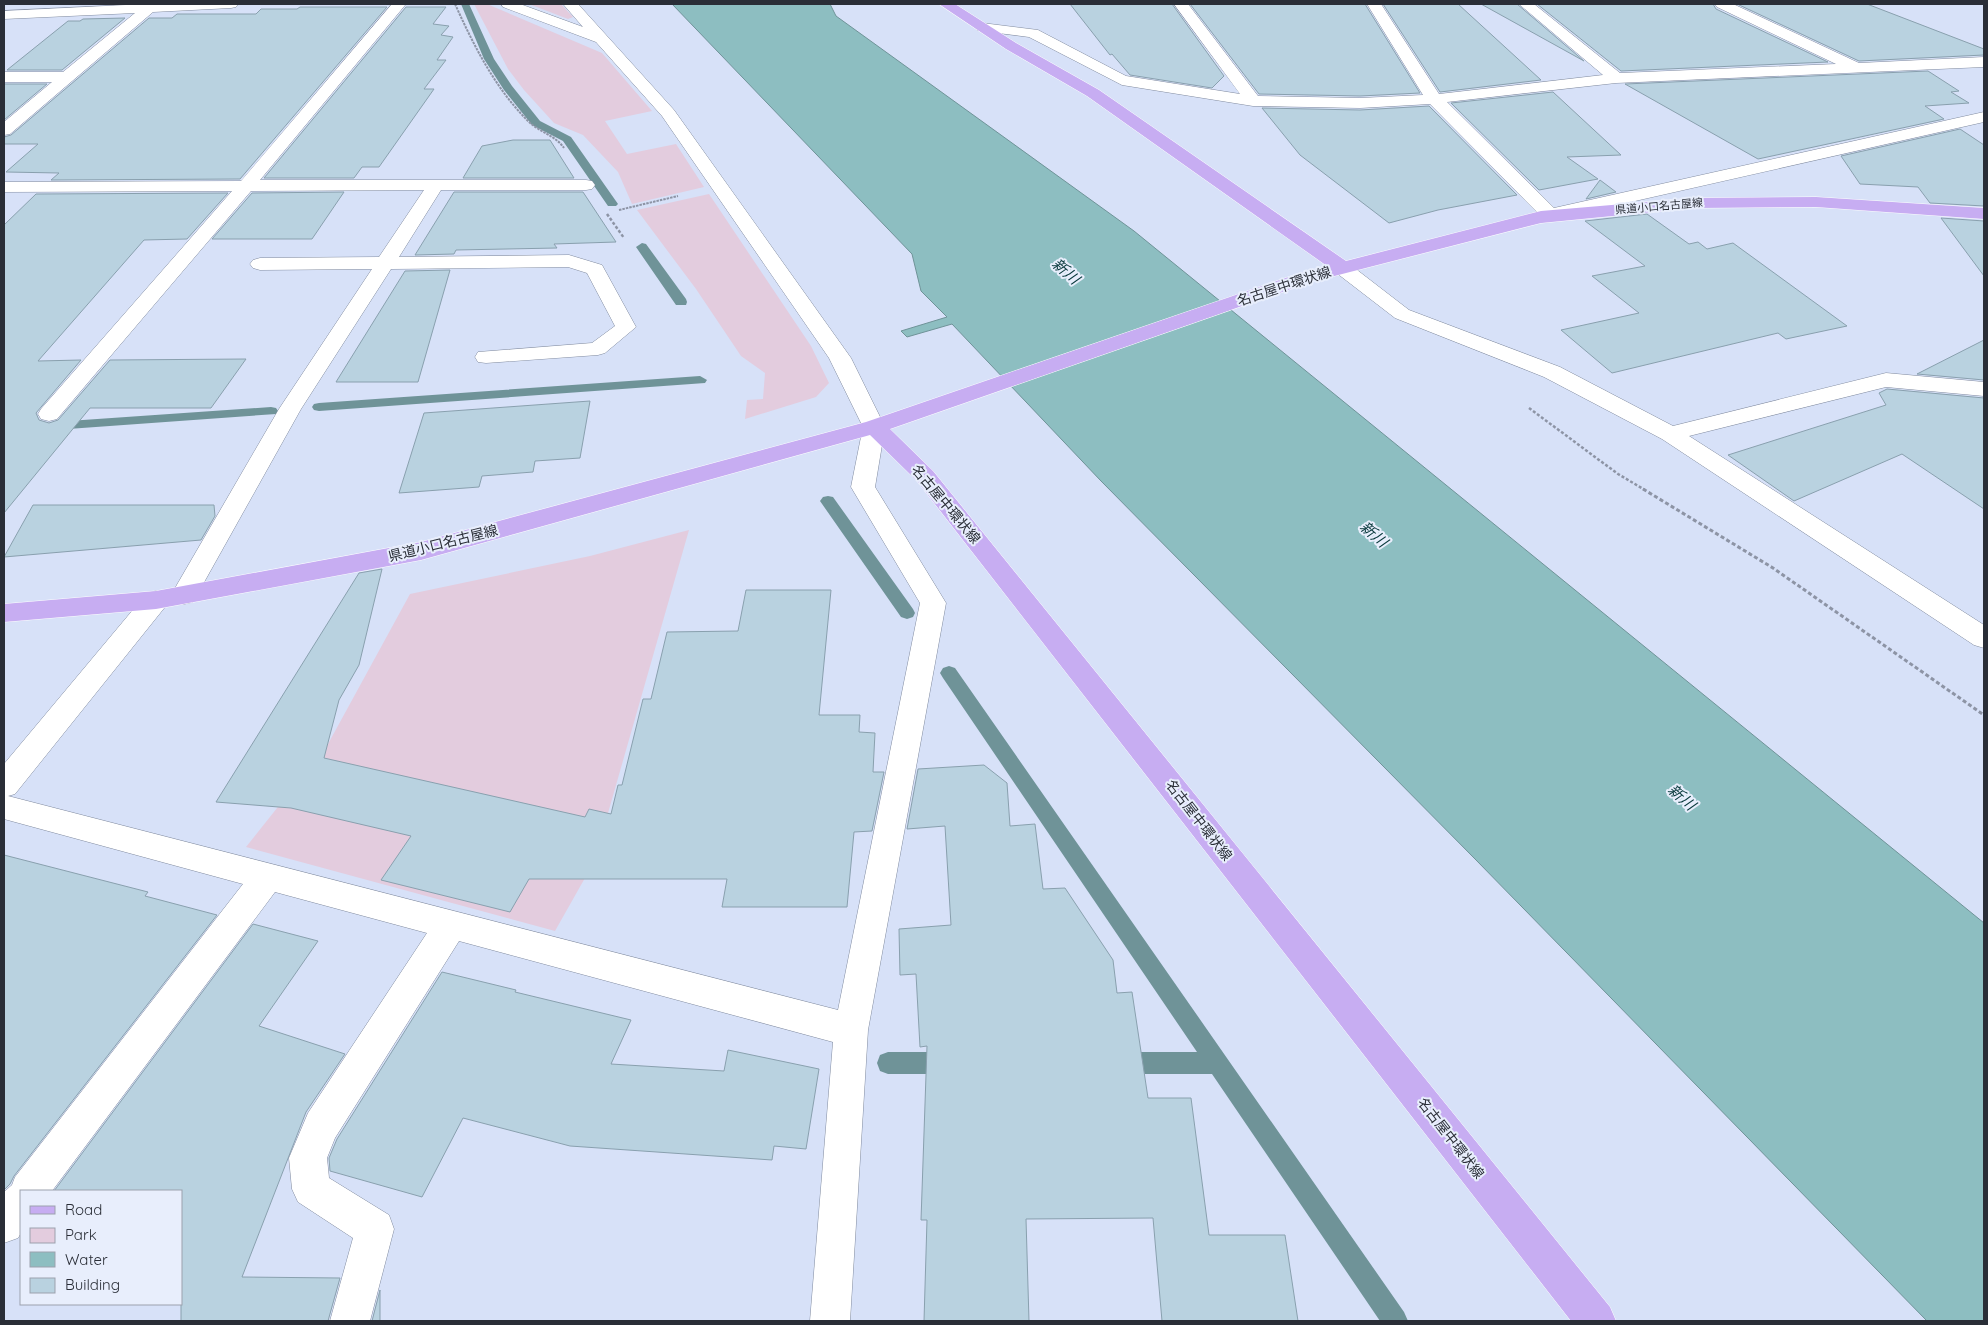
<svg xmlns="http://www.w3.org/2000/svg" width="1988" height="1325" font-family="Quicksand,'Noto Sans JP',sans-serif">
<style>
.green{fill:#e3ccde}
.water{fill:#8dbec1;stroke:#6f9398}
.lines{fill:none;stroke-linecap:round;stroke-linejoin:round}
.stream{fill:#6f9398;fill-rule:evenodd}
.building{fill:#b9d2e0;stroke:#89a0ae}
.minor-casing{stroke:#818b9f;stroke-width:1}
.major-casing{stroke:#fff;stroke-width:1}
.path-far2{stroke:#8d94a5;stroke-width:2;stroke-dasharray:2.5 1;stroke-linecap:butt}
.path-far1{stroke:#8d94a5;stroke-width:2.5;stroke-dasharray:3 2;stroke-linecap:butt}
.path{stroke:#8d94a5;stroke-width:3;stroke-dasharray:4 2.5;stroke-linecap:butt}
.minor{fill:#fff;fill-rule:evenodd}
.major{fill:#c7adf2;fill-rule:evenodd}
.labels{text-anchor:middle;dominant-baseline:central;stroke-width:4;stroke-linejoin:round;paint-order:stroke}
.far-street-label{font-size:11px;fill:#2a2e37;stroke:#e8eefc}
.street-label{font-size:14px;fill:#2a2e37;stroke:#e8eefc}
.water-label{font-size:15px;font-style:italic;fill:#053639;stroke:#e8eefc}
</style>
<rect width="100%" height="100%" fill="#d7e1f8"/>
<!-- green -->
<path class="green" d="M474,4H487L602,53L652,111L605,121L627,154L676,144L704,187L632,204L618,172L583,135L554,123L524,90L508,69Z
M529,4H561L573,17L568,19Z
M709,194L811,346L829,383L816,397L745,419L747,400L763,399L765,373L741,356L696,289L637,210Z
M689,530L594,862L555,931L246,847L328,744L410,594L590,556Z"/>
<!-- water -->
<path class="water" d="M672,4H830L836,16L1134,231L1984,923V1321H1927L1476,860L1101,481L952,324L907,337L901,331L947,317L921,291L912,254Z"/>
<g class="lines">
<!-- stream -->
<path class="stream" d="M461,4H469L494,59L512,86L540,121L571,137L618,204L616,206H608L563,141L532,125L504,90L484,59Z
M642,243L646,244L686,299L687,302L686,305H676L636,247Z
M700,376L707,380L705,383L319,411L314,410L312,407L314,404L319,403Z
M271,407L276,408L278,411L276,414L54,430L49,429L47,426L49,423L54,422Z
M828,496L833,497L913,609L915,613L913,617L907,619L901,617L820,501L823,497Z
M949,666L955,668L1404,1312L1408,1321H1380L1212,1074H1118L1110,1071L1107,1063L1110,1055L1118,1052H1197L943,678L940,673L943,668Z
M888,1052H950L958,1055L961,1063L958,1071L950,1074H888L880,1071L877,1063L880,1055Z"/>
</g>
<!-- building -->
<path class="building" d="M1070,4H1172L1224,76L1212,88L1130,75L1112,54L1110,55Z
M1190,4H1365L1420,93L1360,96L1259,94Z
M1383,4H1458L1541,80L1440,92Z
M1481,4H1517L1584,61Z
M1537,4H1713L1716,9L1828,62L1621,71Z
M1737,4H1867L1984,49V55L1859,61Z
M300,7H387L240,179L51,180L59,173L6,172L38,144H4V137L11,135L149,18H172L177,14H256L261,9H297Z
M406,7H446L433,24L449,26L441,35L453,37L437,60H446L424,89H434L379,167H362L354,178H264Z
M125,18L62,70H7L68,21H80L83,19Z
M1928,71L1959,91L1951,92L1969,103L1925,106L1944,119L1758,159L1625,84Z
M4,84H47L4,120Z
M1553,92L1621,155L1567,157L1598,179L1539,190L1451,103Z
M1429,106L1517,195L1438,210L1389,223L1300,155L1262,108L1360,110Z
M1960,129L1984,145V206L1930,203L1918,187L1860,184L1841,156Z
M513,140H550L574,178H463L482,146Z
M1600,180L1616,192L1586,199Z
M344,192L312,239H212L252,193Z
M454,192H583L616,242L554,244L557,248L456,250L454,254L415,255Z
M228,193L187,239L144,240L38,361L81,360L36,413L39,420L49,423L58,420L110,360L246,359L211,408H90L4,513V225L36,194Z
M1647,214L1689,244L1698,242L1707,249L1733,243L1847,326L1786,339L1778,333L1612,373L1561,330L1639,313L1592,276L1645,266L1585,221Z
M1941,218L1984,221V276Z
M450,270L418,382H336L405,271Z
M1984,340V380L1917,374Z
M1887,389L1984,398V509L1902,454L1794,501L1728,455L1886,405L1879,393Z
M590,401L580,458L535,461L533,472L482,476L479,487L399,493L424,413Z
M33,505H214L215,516L201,540L4,557Z
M382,569L359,665L339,700L324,758L585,817L589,809L611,814L618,785H622L643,699H651L667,632L738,631L746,590H831L819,715H860L859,732L875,733L873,772H884L872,831L854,832L847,907H722L727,879H529L510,912L381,880L411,836L291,808L216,802L359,573Z
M984,765L1007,783L1010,826L1035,824L1043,889L1065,888L1113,960L1117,993L1132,992L1148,1098H1191L1209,1235H1285L1298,1321H1162L1153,1218L1026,1219L1029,1321H924L927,1220H921L927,1046L920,1047L916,974L900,975L899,929L951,925L945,826L907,829L918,769Z
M4,855L148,892L145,896L217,915L14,1176L10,1184L4,1190Z
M253,924L318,941L259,1026L345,1054L306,1112L242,1277L340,1278L328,1321H181V1191H54Z
M442,972L516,990L515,992L631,1020L611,1064L724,1071L728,1050L819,1069L806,1149L774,1146L772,1160L570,1146L463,1118L422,1197L330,1171L329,1158L337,1139Z
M380,1290V1321H372Z"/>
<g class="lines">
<defs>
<path id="minor" d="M146,4H238L236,7L231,8L153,12L10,134L4,135V122L52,82H4V72H63L135,13L4,19V11Z
M392,4H406L260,180H586L592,181L595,185L592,189L586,190H441L399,257L569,255L602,265L636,327L605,353L598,355L486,363L478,362L475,357L478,352L592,343L615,326L587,273L568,267L391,269L301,409L193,602L184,604L175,602L171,595L279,409L372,269L260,270L253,268L250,264L253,260L260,258L379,257L424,190L251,191L57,419L49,421L41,419L38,414L41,409L232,191L4,192V182L241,181Z
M501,4H520L583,27L563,4H578L674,110L851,358L885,427L875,487L946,603L868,1030L850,1321H810L833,1042L459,941L335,1138L327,1158L329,1178L389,1215L394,1229L370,1321H330L353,1238L298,1202L292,1189L289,1158L308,1113L427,933L275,892L52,1191H21V1233L18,1238L4,1243V1192L12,1185L15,1177L243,884L4,819V764L147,593L156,591L165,593L169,600L165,607L15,794L8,796L838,1010L920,603L851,487L863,427L829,358L662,116L596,42L503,7Z
M1174,4H1188L1258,96L1360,98L1423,95L1367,4H1381L1439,94L1603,75L1519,4H1534L1620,73L1836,64L1717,7L1715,4H1733L1859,63L1984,57V67L1616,83L1447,102L1554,208L1984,112V122L1542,222L1535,220L1533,216L1537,212L1430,104L1360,108L1253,106L1122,85L1029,37L982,31L977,30L975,27L977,24L982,23L1038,30L1126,76L1240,94Z
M1341,261L1348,263L1409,310L1560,367L1673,426L1886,373L1984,382V396L1886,387L1689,436L1984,625V648L1974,645L1662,439L1544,377L1395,318L1334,271L1331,267L1334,263Z"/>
<path id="major" d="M939,4H955L1016,43L1099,90L1346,261L1541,211L1694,198L1816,197L1984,208V219L1816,207L1694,208L1541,223L1311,282L890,429L933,471L1610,1307L1616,1321H1571L917,481L870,435L421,560L156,609L4,622V604L156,591L421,542L866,422L1297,274L1327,266L1087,96L1006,49Z"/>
</defs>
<!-- minor casing -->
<use href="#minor" class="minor-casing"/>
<!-- major casing -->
<use href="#major" class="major-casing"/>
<!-- path-far2 -->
<path class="path-far2" d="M455,4C474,46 495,88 528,121C539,132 555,135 564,148
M619,210L678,196"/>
<!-- path-far1 -->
<path class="path-far1" d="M607,214L624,238
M1529,408L1618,474L1645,490"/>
<!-- path -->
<path class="path" d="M1643,489L1773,568L1984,715"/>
<!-- minor -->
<use href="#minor" class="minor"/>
<!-- major -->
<use href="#major" class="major"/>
</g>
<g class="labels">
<!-- far-street labels -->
<g class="far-street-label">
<text transform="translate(1659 206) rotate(-5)">県道小口名古屋線</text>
</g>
<!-- street labels -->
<g class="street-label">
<text transform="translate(1284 286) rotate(-18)">名古屋中環状線</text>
<text transform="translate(946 504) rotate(50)">名古屋中環状線</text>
<text transform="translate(443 543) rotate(-14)">県道小口名古屋線</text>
<text transform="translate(1199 820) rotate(52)">名古屋中環状線</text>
<text transform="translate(1451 1138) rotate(52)">名古屋中環状線</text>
</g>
<!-- water labels -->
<g class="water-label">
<text transform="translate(1066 271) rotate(41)">新川</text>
<text transform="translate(1374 534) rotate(41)">新川</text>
<text transform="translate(1682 797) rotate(41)">新川</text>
</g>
</g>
<!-- border -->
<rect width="1988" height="1325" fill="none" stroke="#2a2e37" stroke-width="10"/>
<!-- legend -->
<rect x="20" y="1190" width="162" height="115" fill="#e8eefc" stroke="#9ca1ad"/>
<rect x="30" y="1206" width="25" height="8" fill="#c7adf2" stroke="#9ca1ad"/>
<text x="65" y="1215" font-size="15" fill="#2a2e37">Road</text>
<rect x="30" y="1228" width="25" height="15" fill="#e3ccde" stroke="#9ca1ad"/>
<text x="65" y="1240" font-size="15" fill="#2a2e37">Park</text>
<rect x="30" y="1252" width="25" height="15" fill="#8dbec1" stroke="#9ca1ad"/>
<text x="65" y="1265" font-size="15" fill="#2a2e37">Water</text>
<rect x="30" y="1278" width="25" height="15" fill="#b9d2e0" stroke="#9ca1ad"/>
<text x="65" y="1290" font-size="15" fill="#2a2e37">Building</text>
</svg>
